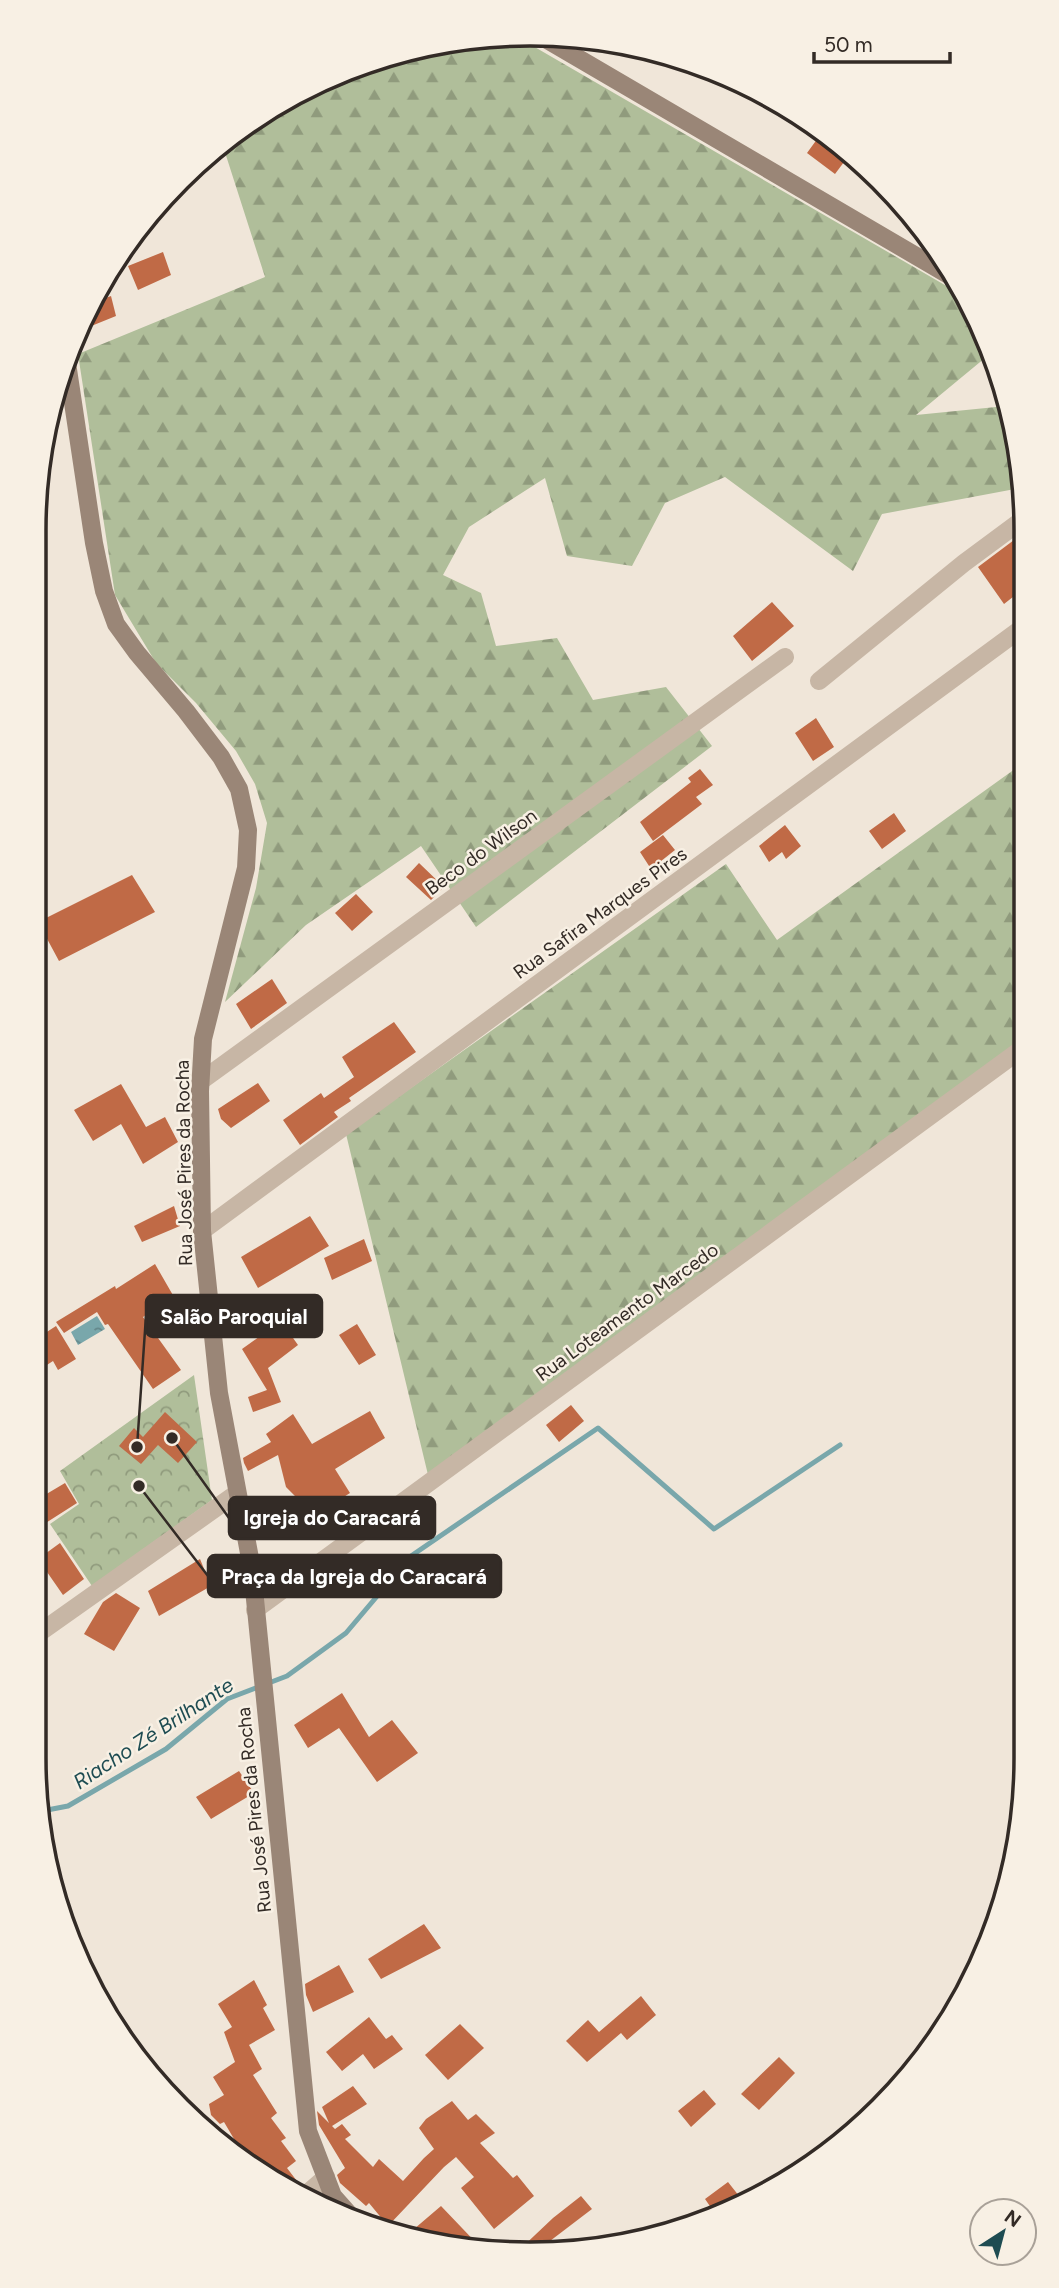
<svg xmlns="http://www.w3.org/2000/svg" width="1059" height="2288" font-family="Figtree,sans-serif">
<defs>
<pattern id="forest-firs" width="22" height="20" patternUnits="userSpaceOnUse" patternTransform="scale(1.75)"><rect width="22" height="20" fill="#b0be9a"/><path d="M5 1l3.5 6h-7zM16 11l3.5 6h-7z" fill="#909b7d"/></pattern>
<pattern id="park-crowns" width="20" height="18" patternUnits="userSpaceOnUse" patternTransform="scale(1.75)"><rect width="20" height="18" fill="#b0be9a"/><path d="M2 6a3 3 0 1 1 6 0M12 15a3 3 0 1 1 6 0" fill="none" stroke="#909b7d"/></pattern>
<pattern id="water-ripples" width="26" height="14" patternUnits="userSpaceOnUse" patternTransform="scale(1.75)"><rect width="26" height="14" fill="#79a7ab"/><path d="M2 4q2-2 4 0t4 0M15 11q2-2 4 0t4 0" fill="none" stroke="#64888b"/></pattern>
</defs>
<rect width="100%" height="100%" fill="#f0e6d9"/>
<path fill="url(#forest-firs)" d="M514,35L962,295L988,339L991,353L916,415L1006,406L1017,448L1015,489L882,514L853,571L725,477L665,503L632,566L567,556L545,478L469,527L443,575L481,593L496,646L557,638L593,700L666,687L712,746L476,927L421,846L306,925L225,1002L256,888L267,823L255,784L236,751L196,703L156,663L115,595L78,354L265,277L222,143L253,117L339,71L432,43Z
M1022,764L1023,1043L429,1479L346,1134L726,864L777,940Z"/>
<path fill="url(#park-crowns)" d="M194,1375L212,1500L92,1586L50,1524L79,1504L60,1471Z"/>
<path fill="url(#water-ripples)" d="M97,1316L105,1329L78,1345L71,1332Z"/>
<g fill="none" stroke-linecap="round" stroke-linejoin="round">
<path stroke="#79a7ab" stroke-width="5" d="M42,1811L68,1806L166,1749L227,1699L287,1676L346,1633L411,1556L598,1428L714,1529L840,1445"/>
</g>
<path fill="#c06a46" d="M823,131L831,136L850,154L835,174L807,153Z
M163,252L171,275L138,290L128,266Z
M111,296L116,316L74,333L90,304Z
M1022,534V590L1004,604L978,567Z
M772,602L794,626L752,661L733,636Z
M816,718L834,747L813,761L795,733Z
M700,769L713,785L696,797L702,804L653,841L640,822L691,782L688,778Z
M894,813L906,831L882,849L869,831Z
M785,825L801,846L786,859L782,852L769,862L759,846Z
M663,835L675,850L651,869L640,852Z
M419,863L444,887L431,900L406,877Z
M132,875L155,912L59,961L38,922Z
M356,894L373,912L352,931L335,913Z
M272,979L287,1003L251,1029L236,1004Z
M394,1022L416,1052L349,1098L351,1101L334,1112L338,1117L300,1145L283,1120L321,1093L324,1098L354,1077L342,1057Z
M258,1083L270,1101L231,1128L221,1119L218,1109Z
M121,1084L146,1127L165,1117L178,1142L143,1164L121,1124L93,1141L74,1110Z
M174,1206L180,1226L142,1242L134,1226Z
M310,1216L329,1246L258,1288L241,1257Z
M364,1239L372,1261L332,1280L324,1258Z
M155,1264L174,1297L143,1317L181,1370L153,1389L108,1324L105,1325L97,1312L64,1333L56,1322L115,1286L116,1289Z
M281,1321L298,1345L268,1368L281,1402L253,1412L248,1397L267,1390L242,1349Z
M357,1324L376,1355L359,1365L339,1335Z
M56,1326L76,1359L58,1370L53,1361L33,1374V1341Z
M571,1405L584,1421L559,1442L546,1425Z
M370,1411L385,1438L335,1469L350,1493L306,1521L295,1502L299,1500L286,1487L278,1455L248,1471L244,1463L243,1458L271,1442L266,1434L293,1414L312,1444Z
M165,1412L197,1442L178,1463L158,1445L141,1464L119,1446L134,1428L143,1437Z
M65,1483L77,1503L41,1526L33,1515V1502Z
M60,1543L84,1579L63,1595L38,1559Z
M200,1559L211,1586L159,1616L148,1591Z
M116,1593L140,1608L114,1651L84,1634L103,1602Z
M342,1693L369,1737L392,1720L418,1753L377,1782L339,1728L308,1748L294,1725Z
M239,1771L254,1793L211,1819L196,1797Z
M424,1924L441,1948L381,1979L368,1959Z
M339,1965L354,1992L313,2012L306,1995L305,1984Z
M254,1980L267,2005L263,2008L275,2030L249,2045L262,2069L253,2075L277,2113L271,2118L286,2138L281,2141L296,2161L287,2168L300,2185L293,2193L282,2188L233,2148L237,2144L224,2122L220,2124L211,2115L209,2104L224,2095L213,2077L235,2062L224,2032L232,2027L218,2004Z
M641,1996L656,2015L627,2040L621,2033L587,2062L566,2041L588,2020L599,2032Z
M369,2017L386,2039L392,2035L403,2049L374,2069L363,2054L342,2071L326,2052Z
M460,2024L484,2048L448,2080L425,2055Z
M779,2057L795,2073L759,2110L741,2094Z
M353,2086L367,2104L332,2126L335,2129L342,2124L351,2135L345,2139L373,2167L379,2159L403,2181L424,2158L434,2149L419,2128L426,2119L452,2101L468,2120L476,2114L495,2133L480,2143L513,2178L517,2175L534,2196L494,2229L461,2188L474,2177L456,2157L444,2167L388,2226L369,2203L366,2206L340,2183L337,2175L345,2168L319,2125L317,2111L329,2123L322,2107Z
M704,2090L716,2104L691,2127L678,2111Z
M728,2182L743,2201L714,2212L705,2199Z
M581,2196L592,2209L550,2241L560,2252L529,2255L516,2253L553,2218Z
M441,2206L483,2250L433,2245L407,2235Z"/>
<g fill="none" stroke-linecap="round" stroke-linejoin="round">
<path stroke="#c7b6a5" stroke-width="18" d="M819,681L964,563L1022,520
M201,1081L785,657
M202,1231L1022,628
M255,1610L1023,1048
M42,1631L237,1493
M303,2197L326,2177"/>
<path stroke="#9a8677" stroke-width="18" d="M537,34L952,277
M66,356L94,543L104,591L116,624L137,653L186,711L221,757L239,789L248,830L246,868L203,1039L200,1091L202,1231L219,1393L252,1569L308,2131L333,2196L349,2214"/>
</g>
<g text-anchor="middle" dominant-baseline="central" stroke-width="5" stroke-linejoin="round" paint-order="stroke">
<g font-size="19" fill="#332b26" stroke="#f8f0e4">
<text transform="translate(481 852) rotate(-36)">Beco do Wilson</text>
<text transform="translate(600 913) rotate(-36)">Rua Safira Marques Pires</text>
<text transform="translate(184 1163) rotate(-91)">Rua José Pires da Rocha</text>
<text transform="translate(627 1312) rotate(-36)">Rua Loteamento Marcedo</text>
<text transform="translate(254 1810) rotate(-96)">Rua José Pires da Rocha</text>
</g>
<g font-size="21" font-style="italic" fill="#1e4c52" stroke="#f8f0e4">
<text transform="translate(153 1733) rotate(-33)">Riacho Zé Brilhante</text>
</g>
</g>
<path d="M0 0H1059V2288H0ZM530 46H530A484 484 0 0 1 1014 530V1758A484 484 0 0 1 530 2242H530A484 484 0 0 1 46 1758V530A484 484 0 0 1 530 46Z" fill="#f8f0e4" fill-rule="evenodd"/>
<path fill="none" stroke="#332b26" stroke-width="3.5" d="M530 46H530A484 484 0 0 1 1014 530V1758A484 484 0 0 1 530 2242H530A484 484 0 0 1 46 1758V530A484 484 0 0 1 530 46Z"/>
<path fill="none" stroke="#332b26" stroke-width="2.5" d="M137 1447L146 1316M172 1438L229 1518M139 1486L208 1576"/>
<g fill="#332b26" stroke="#f8f0e4" stroke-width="2.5">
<circle cx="137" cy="1447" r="7"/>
<circle cx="172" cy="1438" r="7"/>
<circle cx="139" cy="1486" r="7"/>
</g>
<g fill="#332b26" stroke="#332b26" stroke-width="2.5">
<rect x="146" y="1295" width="176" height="42" rx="7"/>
<rect x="229" y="1497" width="206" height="42" rx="7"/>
<rect x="208" y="1555" width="293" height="42" rx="7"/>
</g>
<g font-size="21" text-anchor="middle" font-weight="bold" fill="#fff">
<text x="234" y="1324">Salão Paroquial</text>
<text x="332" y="1525">Igreja do Caracará</text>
<text x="354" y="1584">Praça da Igreja do Caracará</text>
</g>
<g transform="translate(1003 2232) rotate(36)"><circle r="33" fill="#f8f0e4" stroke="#a9a198" stroke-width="2"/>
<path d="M0-5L12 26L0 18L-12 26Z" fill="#1e4c52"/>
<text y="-10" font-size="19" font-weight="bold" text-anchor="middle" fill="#332b26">N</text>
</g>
<path d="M814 52v10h136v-10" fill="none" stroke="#332b26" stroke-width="3.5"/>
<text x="824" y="52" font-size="21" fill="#332b26" stroke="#f8f0e4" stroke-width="5" paint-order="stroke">50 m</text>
</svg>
